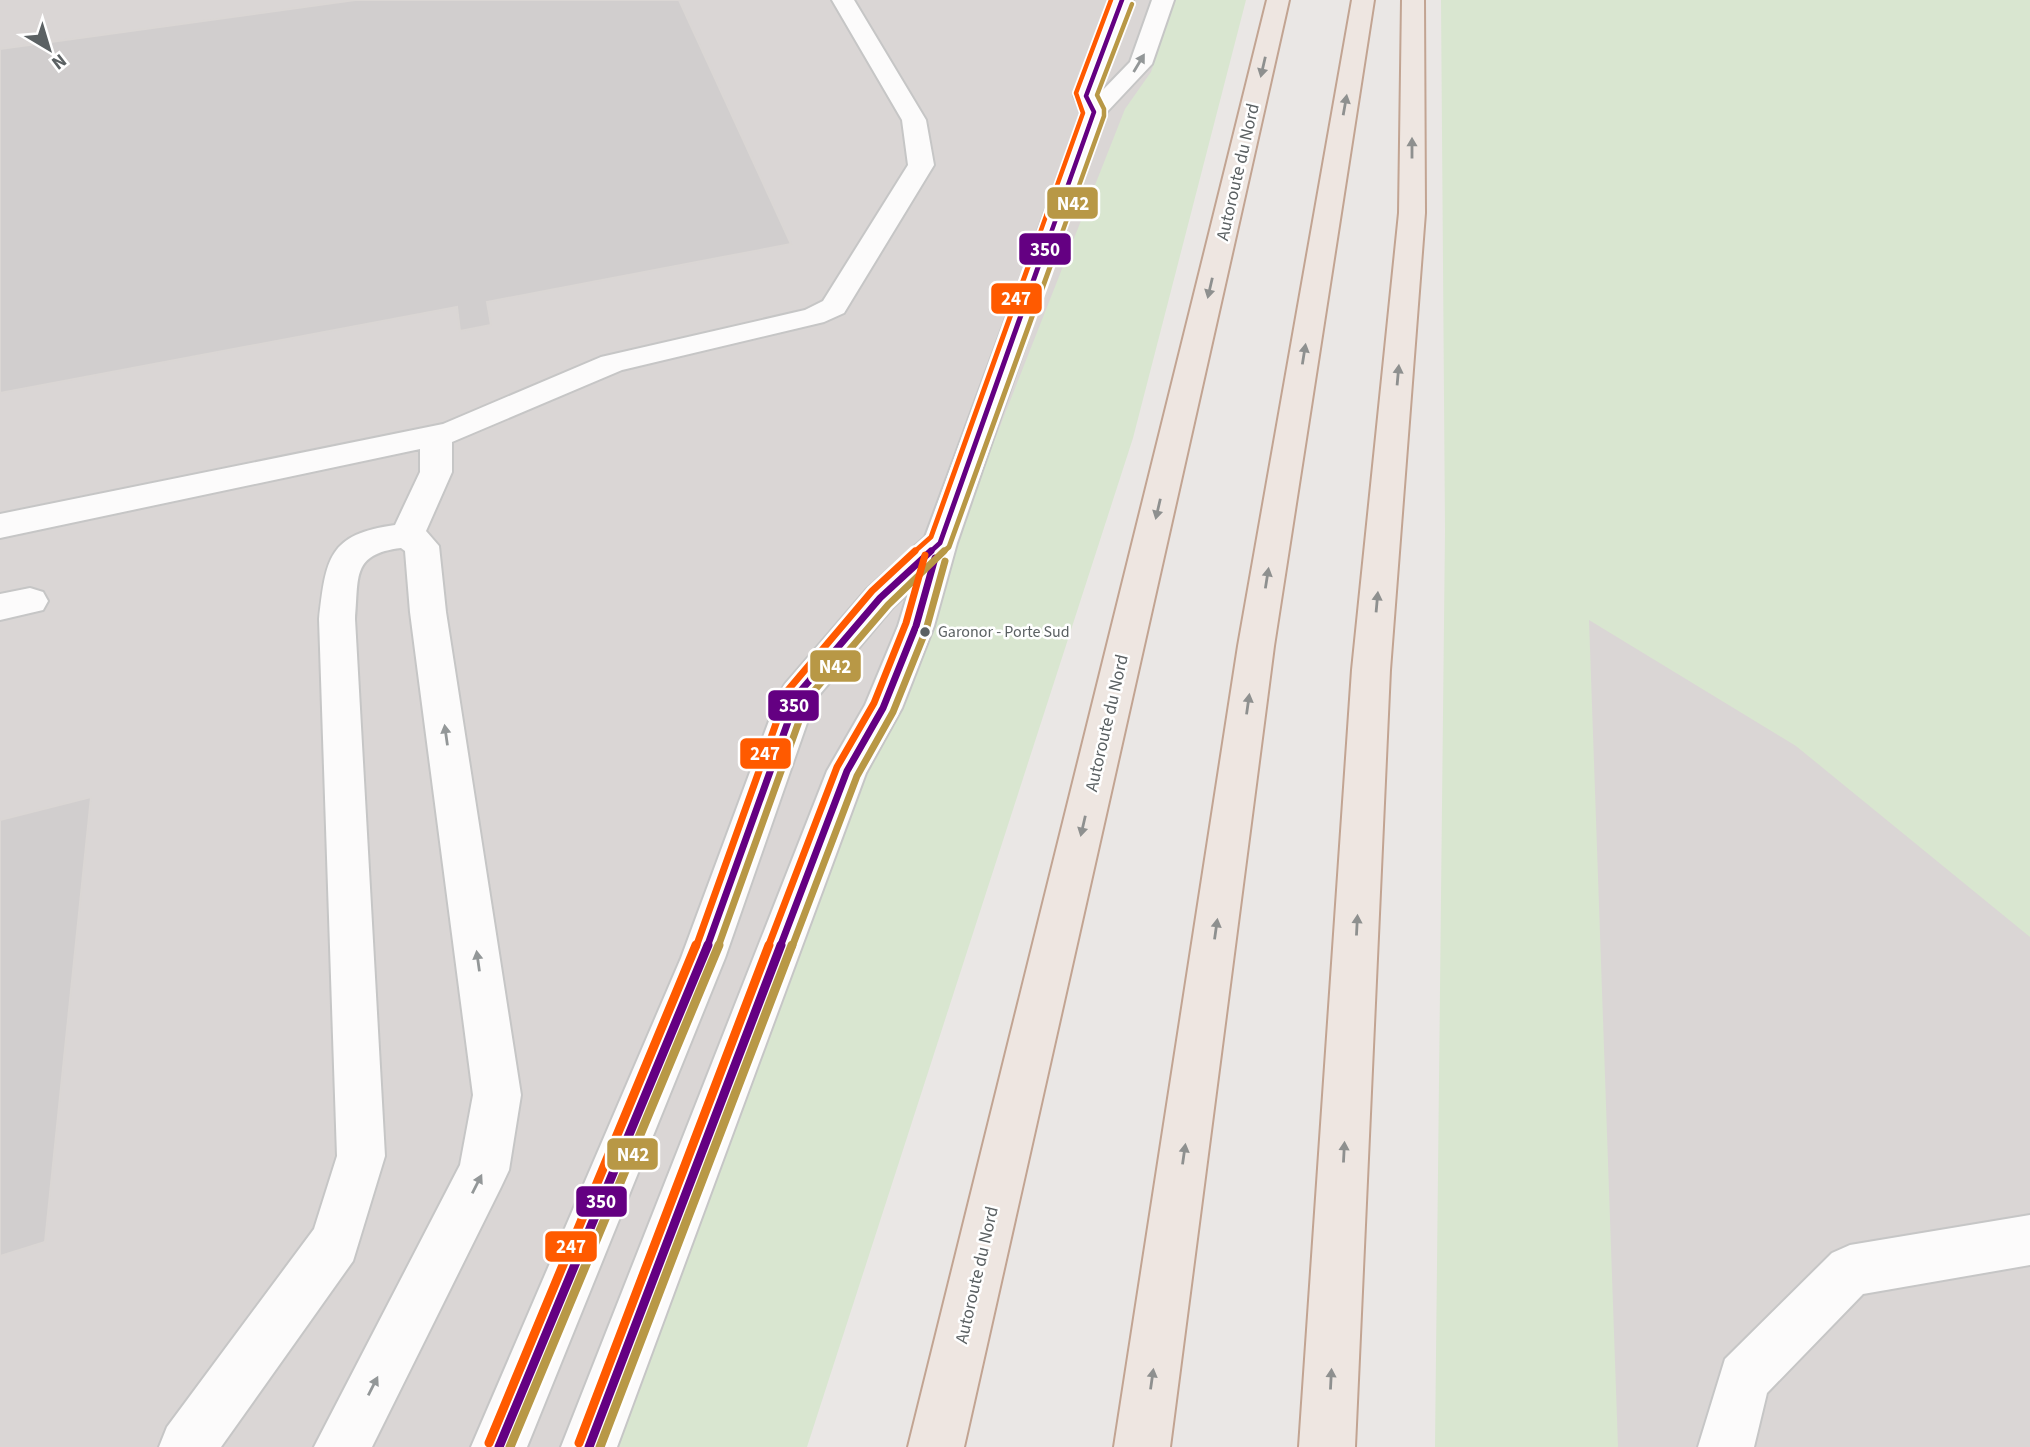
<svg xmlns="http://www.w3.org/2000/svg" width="2030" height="1447" font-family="'Source Sans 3',sans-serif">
<rect width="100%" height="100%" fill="#eae7e5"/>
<path fill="#dad6d5" d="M0,0H1213L756,1447H0Z
M2030,0V1447H1461L1481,405Z"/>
<path fill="#d9e6d0" d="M1175,0H1246L1133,438L807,1447H598L1125,109L1151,72Z
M1441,0H2030V937L1796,746L1589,620L1618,1447H1435L1445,531Z"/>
<path fill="#d1cece" stroke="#dad6d4" stroke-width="2" d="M355,0H679L791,244L487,302L491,325L460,331L457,307L0,393V49Z
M91,797L45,1242L0,1256V820Z"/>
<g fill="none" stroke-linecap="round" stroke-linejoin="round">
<defs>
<path id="minor" d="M832,0H854L926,120L934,165L844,313L824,322L622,370L452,442V472L426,531L439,546L446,612L521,1095L509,1170L501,1187L372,1447H314L460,1165L473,1095L410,612L405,551L401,548C351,554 359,577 355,619L385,1156L353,1261L221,1447H159L167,1427L314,1229L337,1156L319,619C326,559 328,534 395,525L420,472V449L0,538V514L443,424L601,357L805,310L823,301L908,165L902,120Z
M1111,0H1133L1099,94L1130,62L1152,0H1174L1152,64L1105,114L957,543L934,626L902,708L866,773L617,1447H561L827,771L865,705L898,626L908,593L893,607L815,700L725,958L527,1447H471L681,958L779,694L785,684L867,589L925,537L1082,112L1074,96Z
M30,588L43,592L48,601L43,610L0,620V594Z
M2030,1215V1265L1863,1294L1767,1393L1754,1447H1698L1725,1359L1832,1253L1850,1245Z"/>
<path id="highway" d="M1267,0H1289L964,1447H908Z
M1352,0H1374L1274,646L1170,1447H1114L1238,646Z
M1402,0H1424L1425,213L1390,670L1355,1447H1299L1352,670L1399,213Z"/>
</defs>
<use href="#minor" stroke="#c6c6c6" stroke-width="4"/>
<use href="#highway" stroke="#c2a492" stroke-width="4"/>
<use href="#minor" fill="#fcfbfb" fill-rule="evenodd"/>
<use href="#highway" fill="#eee6e1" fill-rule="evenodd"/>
<defs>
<path id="bus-1-far3" d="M1047,244L1094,112L1086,96L1122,0"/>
<path id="bus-1-far2" d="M929,553L940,543L1047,242"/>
<path id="bus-1-far1" d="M707,947L798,694L880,598L931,551
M780,947L847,771L883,708L916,626L935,558"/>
<path id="bus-1" d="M499,1447L708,945
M589,1447L781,945"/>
<path id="bus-2-far3" d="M1058,244L1104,116V109L1097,95L1132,4"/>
<path id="bus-2-far2" d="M942,553L949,547L1059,242"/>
<path id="bus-2-far1" d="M718,947L807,699L888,605L944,551
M792,947L857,776L893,712L926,630L945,561"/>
<path id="bus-2" d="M510,1447L719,945
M600,1447L792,945"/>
<path id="bus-3-far3" d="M1036,244L1083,113L1076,93L1111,0"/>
<path id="bus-3-far2" d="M913,553L931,537L1037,242"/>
<path id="bus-3-far1" d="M696,947L788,690L872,591L915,551
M768,947L837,767L874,703L906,623L925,555"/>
<path id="bus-3" d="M489,1443L696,945
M579,1443L769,945"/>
</defs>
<use href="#bus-1-far3" stroke="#fff" stroke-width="8"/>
<use href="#bus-1-far2" stroke="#fff" stroke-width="10"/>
<use href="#bus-1-far1" stroke="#fff" stroke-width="12"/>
<use href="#bus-1" stroke="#fff" stroke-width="14"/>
<use href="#bus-2-far3" stroke="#fff" stroke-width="8"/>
<use href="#bus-2-far2" stroke="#fff" stroke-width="10"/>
<use href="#bus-2-far1" stroke="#fff" stroke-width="12"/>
<use href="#bus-2" stroke="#fff" stroke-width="14"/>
<use href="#bus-3-far3" stroke="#fff" stroke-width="8"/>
<use href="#bus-3-far2" stroke="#fff" stroke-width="10"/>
<use href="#bus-3-far1" stroke="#fff" stroke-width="12"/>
<use href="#bus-3" stroke="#fff" stroke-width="14"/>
<use href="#bus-1-far3" stroke="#640082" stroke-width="4.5"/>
<use href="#bus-1-far2" stroke="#640082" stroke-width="5"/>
<use href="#bus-1-far1" stroke="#640082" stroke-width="7"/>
<use href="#bus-1" stroke="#640082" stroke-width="9"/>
<use href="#bus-2-far3" stroke="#b89846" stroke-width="4.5"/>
<use href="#bus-2-far2" stroke="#b89846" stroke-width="5"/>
<use href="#bus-2-far1" stroke="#b89846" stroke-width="7"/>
<use href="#bus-2" stroke="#b89846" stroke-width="9"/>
<use href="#bus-3-far3" stroke="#ff5a00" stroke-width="4.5"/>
<use href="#bus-3-far2" stroke="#ff5a00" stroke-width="5"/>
<use href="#bus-3-far1" stroke="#ff5a00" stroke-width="7"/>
<use href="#bus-3" stroke="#ff5a00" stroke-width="9"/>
</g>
<defs><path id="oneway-solid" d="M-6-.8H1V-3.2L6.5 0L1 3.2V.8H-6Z" transform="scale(1.75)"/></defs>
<g fill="#939798">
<use href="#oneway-solid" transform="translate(1139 63) rotate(-59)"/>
<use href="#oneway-solid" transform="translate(446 735) rotate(-98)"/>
<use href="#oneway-solid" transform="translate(478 961) rotate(-98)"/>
<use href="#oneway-solid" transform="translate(477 1184) rotate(-63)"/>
<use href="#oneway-solid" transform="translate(373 1386) rotate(-63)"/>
</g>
<g fill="#8e908f">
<use href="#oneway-solid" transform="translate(1263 67) rotate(103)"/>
<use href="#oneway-solid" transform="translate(1345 105) rotate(-80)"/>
<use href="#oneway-solid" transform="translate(1412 148) rotate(-90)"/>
<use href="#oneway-solid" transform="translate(1210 288) rotate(103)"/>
<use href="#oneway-solid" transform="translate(1304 354) rotate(-81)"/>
<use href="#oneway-solid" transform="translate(1398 375) rotate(-85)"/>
<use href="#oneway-solid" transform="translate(1158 509) rotate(103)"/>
<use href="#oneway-solid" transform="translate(1267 578) rotate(-81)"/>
<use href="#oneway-solid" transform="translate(1377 602) rotate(-85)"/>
<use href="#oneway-solid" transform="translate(1248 704) rotate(-82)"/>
<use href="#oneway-solid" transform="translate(1083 826) rotate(103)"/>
<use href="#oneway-solid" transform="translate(1357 925) rotate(-87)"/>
<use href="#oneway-solid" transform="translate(1216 929) rotate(-82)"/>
<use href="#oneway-solid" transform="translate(1344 1152) rotate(-87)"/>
<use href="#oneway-solid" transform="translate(1184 1154) rotate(-82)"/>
<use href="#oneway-solid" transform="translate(1152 1379) rotate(-82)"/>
<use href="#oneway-solid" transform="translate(1331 1379) rotate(-87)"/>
</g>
<circle fill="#5b6163" stroke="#fff" stroke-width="2.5" cx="925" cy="632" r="6"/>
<g text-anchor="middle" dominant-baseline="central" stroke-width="5" stroke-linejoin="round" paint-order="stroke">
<g font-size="16" fill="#5b6163" stroke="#fff" text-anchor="start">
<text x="938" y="632">Garonor - Porte Sud</text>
</g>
<g font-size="18" fill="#5b6163" stroke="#fff">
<text transform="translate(1238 172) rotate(-77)">Autoroute du Nord</text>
<text transform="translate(1107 723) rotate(-77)">Autoroute du Nord</text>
<text transform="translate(977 1275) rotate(-77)">Autoroute du Nord</text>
</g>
</g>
<g stroke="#fff" stroke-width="2.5">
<rect x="1046" y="186" width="53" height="34" rx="7" fill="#b89846"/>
<rect x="1018" y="232" width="54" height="34" rx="7" fill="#640082"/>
<rect x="990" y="282" width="53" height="33" rx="7" fill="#ff5a00"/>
<rect x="809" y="649" width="53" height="34" rx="7" fill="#b89846"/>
<rect x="767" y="689" width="53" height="33" rx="7" fill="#640082"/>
<rect x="739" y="737" width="53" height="33" rx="7" fill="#ff5a00"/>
<rect x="606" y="1137" width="53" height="34" rx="7" fill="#b89846"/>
<rect x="575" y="1185" width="53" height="33" rx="7" fill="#640082"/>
<rect x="544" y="1230" width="54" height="33" rx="7" fill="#ff5a00"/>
</g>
<g font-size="19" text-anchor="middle" font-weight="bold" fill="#fff">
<text x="1073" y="210">N42</text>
<text x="1045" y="256">350</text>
<text x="1016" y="305">247</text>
<text x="835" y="673">N42</text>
<text x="794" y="712">350</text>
<text x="765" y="760">247</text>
<text x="633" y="1161">N42</text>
<text x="601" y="1208">350</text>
<text x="571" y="1253">247</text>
</g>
<g transform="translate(49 49) rotate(142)" stroke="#ffffff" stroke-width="5" paint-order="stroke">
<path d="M0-5L12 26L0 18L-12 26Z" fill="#5b6163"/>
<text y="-10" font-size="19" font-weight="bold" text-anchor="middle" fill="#5b6163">N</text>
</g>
</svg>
